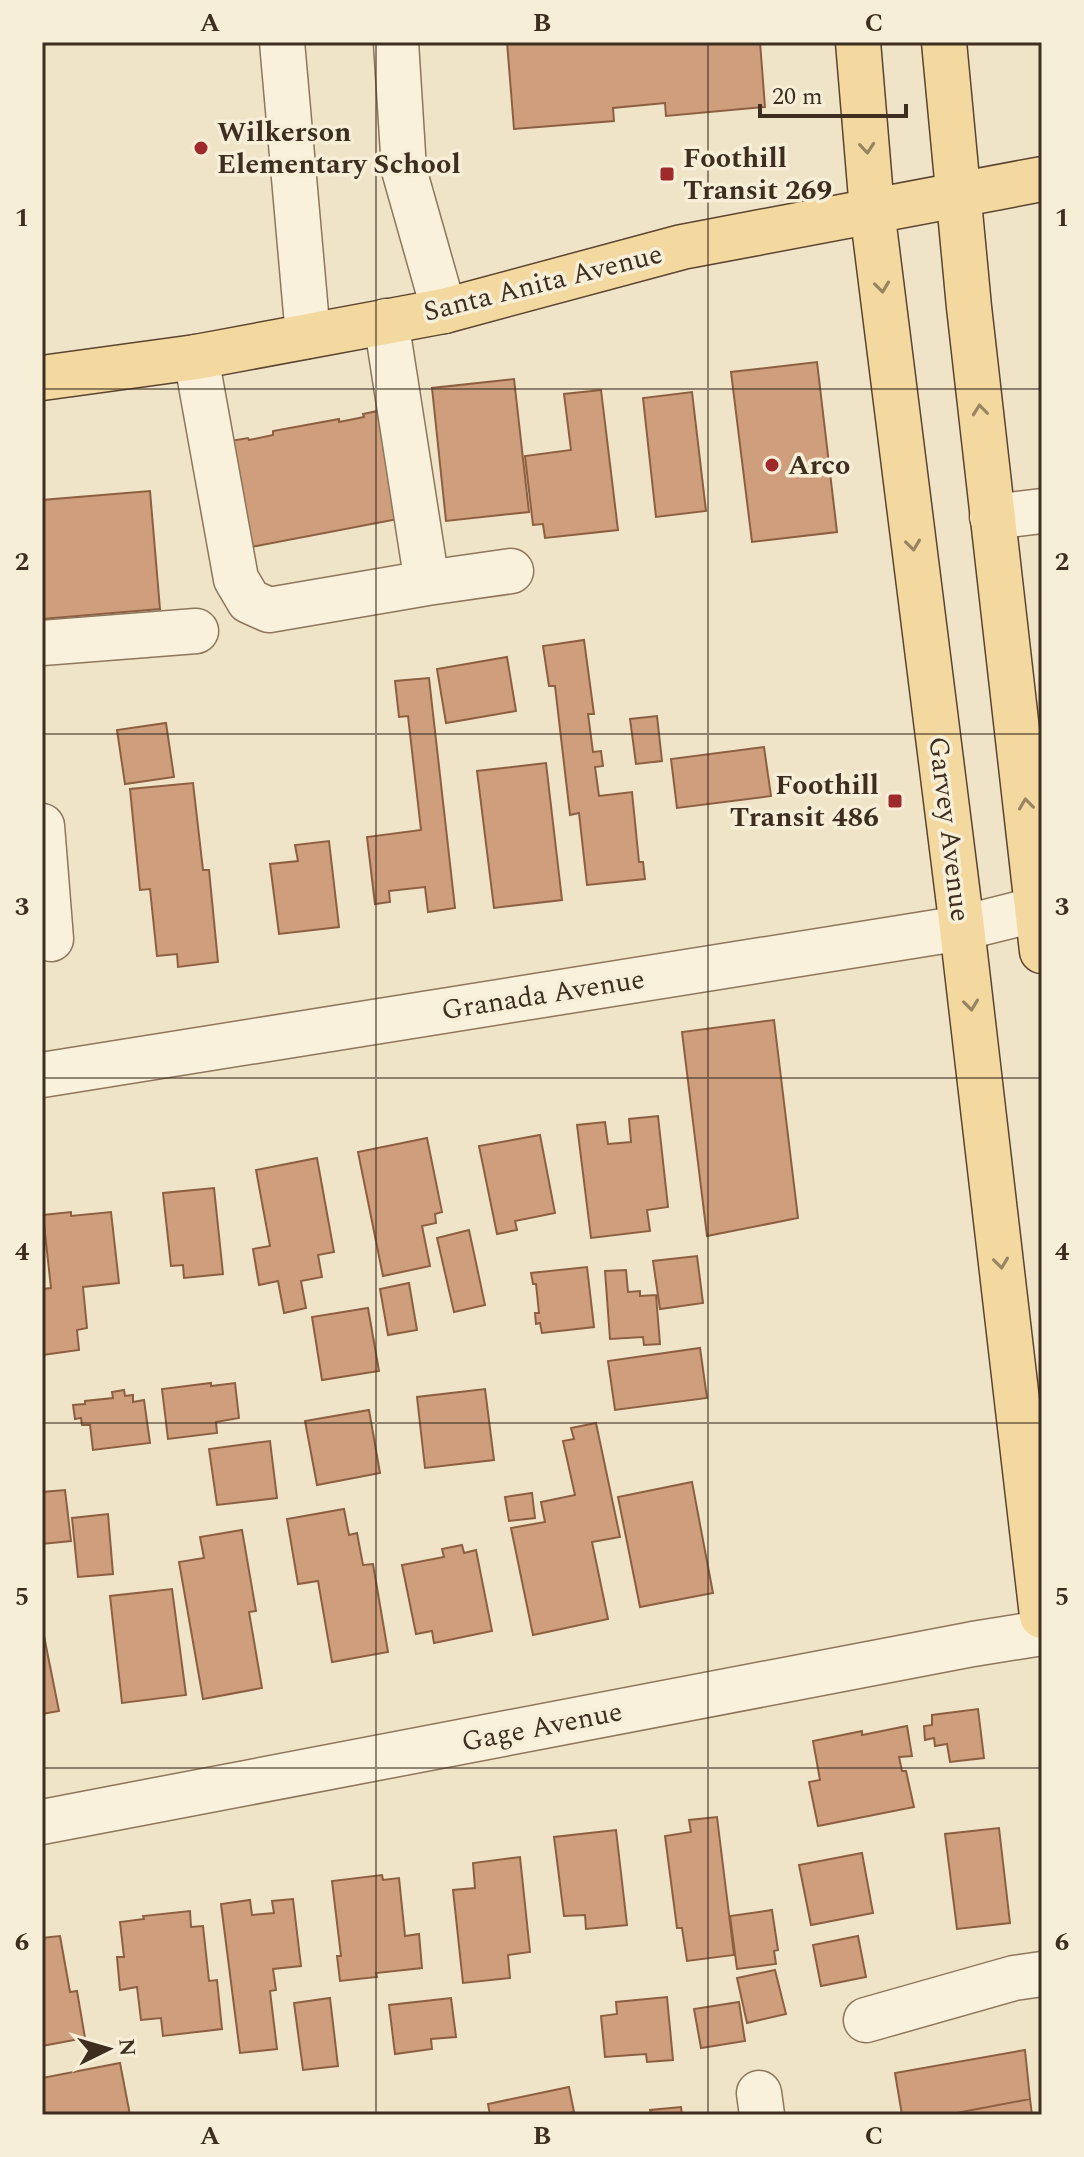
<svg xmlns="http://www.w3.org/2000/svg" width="1084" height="2157" font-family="Spectral,serif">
<rect width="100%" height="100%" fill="#f0e4c8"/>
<path fill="#cf9f7d" stroke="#8d5f41" stroke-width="2" d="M507,42H760L765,107L666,116L665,103L613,108L614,121L514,129Z
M817,362L837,532L752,542L731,372Z
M514,379L529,512L446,521L432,388Z
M601,390L618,530L545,538L543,524L533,525L525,456L571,450L564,394Z
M692,392L706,511L656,517L643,398Z
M382,410L403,518L251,547L230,441L248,438L249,440L273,435V431L339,419V422L364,417L363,414Z
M150,491L160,609L42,619V500Z
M584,640L594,714H588L593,752L601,751L603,766L595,767L599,796L632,792L639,862H643L645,879L587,885L579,813L570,815L555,686H549L543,646Z
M507,657L516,711L446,723L437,669Z
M429,678L455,908L428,912L425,887L389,891L390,902L375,904L367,837L421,830L408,716L399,717L395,681Z
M657,716L662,761L636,764L630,719Z
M166,723L174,777L125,784L117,730Z
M764,747L771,796L677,808L671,759Z
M546,763L562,900L494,908L477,771Z
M193,783L203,870H209L218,962L178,967L177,954L157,956L150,889L140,890L130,789Z
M329,841L339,927L279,934L270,864L298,861L295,845Z
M774,1020L798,1218L707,1236L682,1032Z
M658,1116L668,1207L647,1210L650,1231L591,1238L577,1125L605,1122L608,1144L631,1142L629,1119Z
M540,1135L555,1213L515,1221L517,1230L497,1234L479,1146Z
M427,1138L442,1212L435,1214L436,1223L422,1226L430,1266L383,1276L358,1152Z
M317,1158L334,1252L318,1255L322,1277L301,1281L306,1308L284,1313L278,1281L259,1285L253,1249L270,1246L256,1170Z
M214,1188L223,1274L184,1278L183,1265L171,1266L163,1193Z
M71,1212V1216L111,1212L119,1283L83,1287L87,1328L77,1330L79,1350L42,1355V1289L51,1288L43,1215Z
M469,1230L485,1305L454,1312L437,1238Z
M697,1256L703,1303L660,1309L653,1261Z
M587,1267L594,1327L542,1333L540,1323L536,1324L535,1313H539L536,1284H533L531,1273Z
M626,1270L628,1292L640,1291V1296L656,1295L660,1344L644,1345L643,1337L610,1339L605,1271Z
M409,1283L417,1330L388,1335L380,1289Z
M368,1308L379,1371L322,1380L312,1317Z
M700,1348L707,1398L615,1410L608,1361Z
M211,1383V1386L235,1383L239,1418L216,1422L217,1433L168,1439L162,1389Z
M485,1389L494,1460L425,1468L417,1397Z
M124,1390L125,1396L133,1395V1402L144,1400L150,1443L93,1450L90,1425H82L81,1418L75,1419L73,1405L85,1404V1401L113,1398L112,1392Z
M369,1410L380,1473L317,1485L305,1421Z
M596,1423L620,1537L592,1542L608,1619L533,1635L511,1528L545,1522L541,1502L575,1495L563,1441L574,1439L571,1428Z
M270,1441L277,1498L217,1505L209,1449Z
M692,1482L713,1593L640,1607L618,1497Z
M65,1490L71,1541L42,1544V1492Z
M532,1493L535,1518L509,1521L505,1497Z
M344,1509L349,1535L357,1533L363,1565L373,1564L388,1652L332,1662L318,1581L298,1584L287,1519Z
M108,1514L113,1574L78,1577L72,1518Z
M242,1530L256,1611L249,1612L262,1688L203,1699L179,1562L204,1558L200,1537Z
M462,1545L464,1553L476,1550L492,1631L434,1643L432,1631L416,1634L402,1565L444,1557L442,1549Z
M172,1589L186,1695L122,1703L110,1596Z
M42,1626L59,1711L42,1714Z
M978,1709L984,1758L950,1762L947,1744L935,1746L934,1738L925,1740L924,1726L932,1725V1715Z
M907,1726L912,1756L899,1757L902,1771H906L914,1807L818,1826L809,1782L820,1780L813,1741L862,1731V1735Z
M717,1817L734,1955L687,1961L682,1928H677L665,1836L691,1832L689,1820Z
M999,1828L1010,1923L957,1929L945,1834Z
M616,1830L627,1925L586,1929L585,1915L564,1916L554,1837Z
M862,1853L873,1913L811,1925L799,1865Z
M520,1857L530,1952L508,1955L510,1978L463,1983L453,1890L475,1888L473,1863Z
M382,1875L383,1880L399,1878L405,1936L419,1934L422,1968L376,1973L377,1977L340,1981L337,1956H341L332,1881Z
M293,1899L301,1966L273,1969L276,1990L270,1991L277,2049L240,2053L221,1904L250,1900L252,1915L274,1913L272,1901Z
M772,1910L778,1950L774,1951L776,1964L737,1969L730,1916Z
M190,1911L191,1927L203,1926L209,1981L217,1980L222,2029L163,2036L161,2018L141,2020L137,1987L120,1990L117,1957H124L120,1922L144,1919L143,1916Z
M60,1936L70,1992L77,1991L85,2038L42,2046V1938Z
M858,1936L866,1977L821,1986L813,1945Z
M775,1970L786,2014L747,2023L737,1978Z
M667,1997L673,2060L647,2062L646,2054L605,2057L601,2016L617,2014L616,2002Z
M330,1998L338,2066L303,2070L294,2003Z
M451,1998L456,2037L431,2039L432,2049L395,2054L389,2005Z
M739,2002L745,2041L701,2048L694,2009Z
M1025,2050L1030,2099L946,2115H902L895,2073Z
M120,2063L130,2115H42V2078Z
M569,2087L574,2112L560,2115H490L488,2104Z
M1030,2099L1032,2115H946Z
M681,2107L682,2115H651L650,2110Z"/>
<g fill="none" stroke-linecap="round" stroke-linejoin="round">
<defs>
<path id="minor" d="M282,42L308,336
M396,42L404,170L444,311
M196,357L236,579L249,601L269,610L427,583L386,321
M992,517L1042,511
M427,583L511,571
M42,643L196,631
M42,826L51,939
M42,1075L962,928L1042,908
M42,1822L973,1644L1042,1633
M866,2020L1014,1978L1042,1974
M759,2093L762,2115"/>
<path id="major" d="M858,42L872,210L962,928L1042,1616
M944,42L969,307L1042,951
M42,378L196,357L444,311L682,247L1042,179"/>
</defs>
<use href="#minor" stroke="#8d765c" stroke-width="47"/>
<use href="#major" stroke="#5b4430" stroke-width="47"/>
<use href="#minor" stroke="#faf1dc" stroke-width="44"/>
<use href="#major" stroke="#f3d9a0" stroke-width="44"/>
</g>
<defs><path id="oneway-chevron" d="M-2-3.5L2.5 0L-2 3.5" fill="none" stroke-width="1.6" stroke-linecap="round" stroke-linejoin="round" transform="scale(2)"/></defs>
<g stroke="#988460">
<use href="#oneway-chevron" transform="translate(867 148) rotate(85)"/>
<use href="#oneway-chevron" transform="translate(882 287) rotate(83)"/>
<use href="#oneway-chevron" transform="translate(980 410) rotate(-96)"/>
<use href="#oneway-chevron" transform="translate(913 545) rotate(83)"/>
<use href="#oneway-chevron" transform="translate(1026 804) rotate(-97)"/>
<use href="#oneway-chevron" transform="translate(971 1005) rotate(83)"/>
<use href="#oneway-chevron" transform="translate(1001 1263) rotate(83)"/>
</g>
<path fill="none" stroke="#3d2e20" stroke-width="2" stroke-opacity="0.55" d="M376,42V2115M708,42V2115M42,389H1042M42,734H1042M42,1078H1042M42,1423H1042M42,1768H1042"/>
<g fill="#9e2a2b" stroke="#f7eed8" stroke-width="3">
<circle cx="201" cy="148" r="8"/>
<rect x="659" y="166" width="16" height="16" rx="4"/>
<circle cx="772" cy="465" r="8"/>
<rect x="887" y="793" width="16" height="16" rx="4"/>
</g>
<g text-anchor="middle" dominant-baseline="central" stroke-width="7" stroke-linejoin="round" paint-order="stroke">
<g font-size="28" font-weight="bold" fill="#3d2e20" stroke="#f7eed8" text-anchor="start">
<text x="217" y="132">Wilkerson<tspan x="217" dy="32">Elementary School</tspan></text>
<text x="683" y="158">Foothill<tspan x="683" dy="32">Transit 269</tspan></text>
<text x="788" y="465">Arco</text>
<text x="879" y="785" text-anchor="end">Foothill<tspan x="879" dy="32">Transit 486</tspan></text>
</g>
<g font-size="28" fill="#3d2e20" stroke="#f7eed8">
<text transform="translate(543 283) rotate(-14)">Santa Anita Avenue</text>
<text transform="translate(949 829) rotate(83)">Garvey Avenue</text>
<text transform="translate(543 995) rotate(-9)">Granada Avenue</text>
<text transform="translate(542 1727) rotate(-11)">Gage Avenue</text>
</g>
</g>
<rect width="1084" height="2157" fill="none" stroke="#f7eed8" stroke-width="88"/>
<g transform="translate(108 2049) rotate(85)" stroke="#f7eed8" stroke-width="6" paint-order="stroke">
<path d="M0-6L14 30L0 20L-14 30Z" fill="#3d2e20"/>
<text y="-12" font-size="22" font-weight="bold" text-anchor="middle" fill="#3d2e20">N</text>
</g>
<path d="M760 104v12h146v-12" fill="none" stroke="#3d2e20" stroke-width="4"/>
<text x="772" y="104" font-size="24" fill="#3d2e20" stroke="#f7eed8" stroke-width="6" paint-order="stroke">20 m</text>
<rect x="44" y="44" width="996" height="2069" fill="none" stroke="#3d2e20" stroke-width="3"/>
<g font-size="26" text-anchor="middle" font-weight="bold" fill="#3d2e20">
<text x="210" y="31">A</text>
<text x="542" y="31">B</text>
<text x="874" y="31">C</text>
<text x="22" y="226">1</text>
<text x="1062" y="226">1</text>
<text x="22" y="570">2</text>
<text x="1062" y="570">2</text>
<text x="22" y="915">3</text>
<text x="1062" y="915">3</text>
<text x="22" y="1260">4</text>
<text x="1062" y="1260">4</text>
<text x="22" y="1605">5</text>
<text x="1062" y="1605">5</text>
<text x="22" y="1950">6</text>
<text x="1062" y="1950">6</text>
<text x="210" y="2144">A</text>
<text x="542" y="2144">B</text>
<text x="874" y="2144">C</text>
</g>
</svg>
